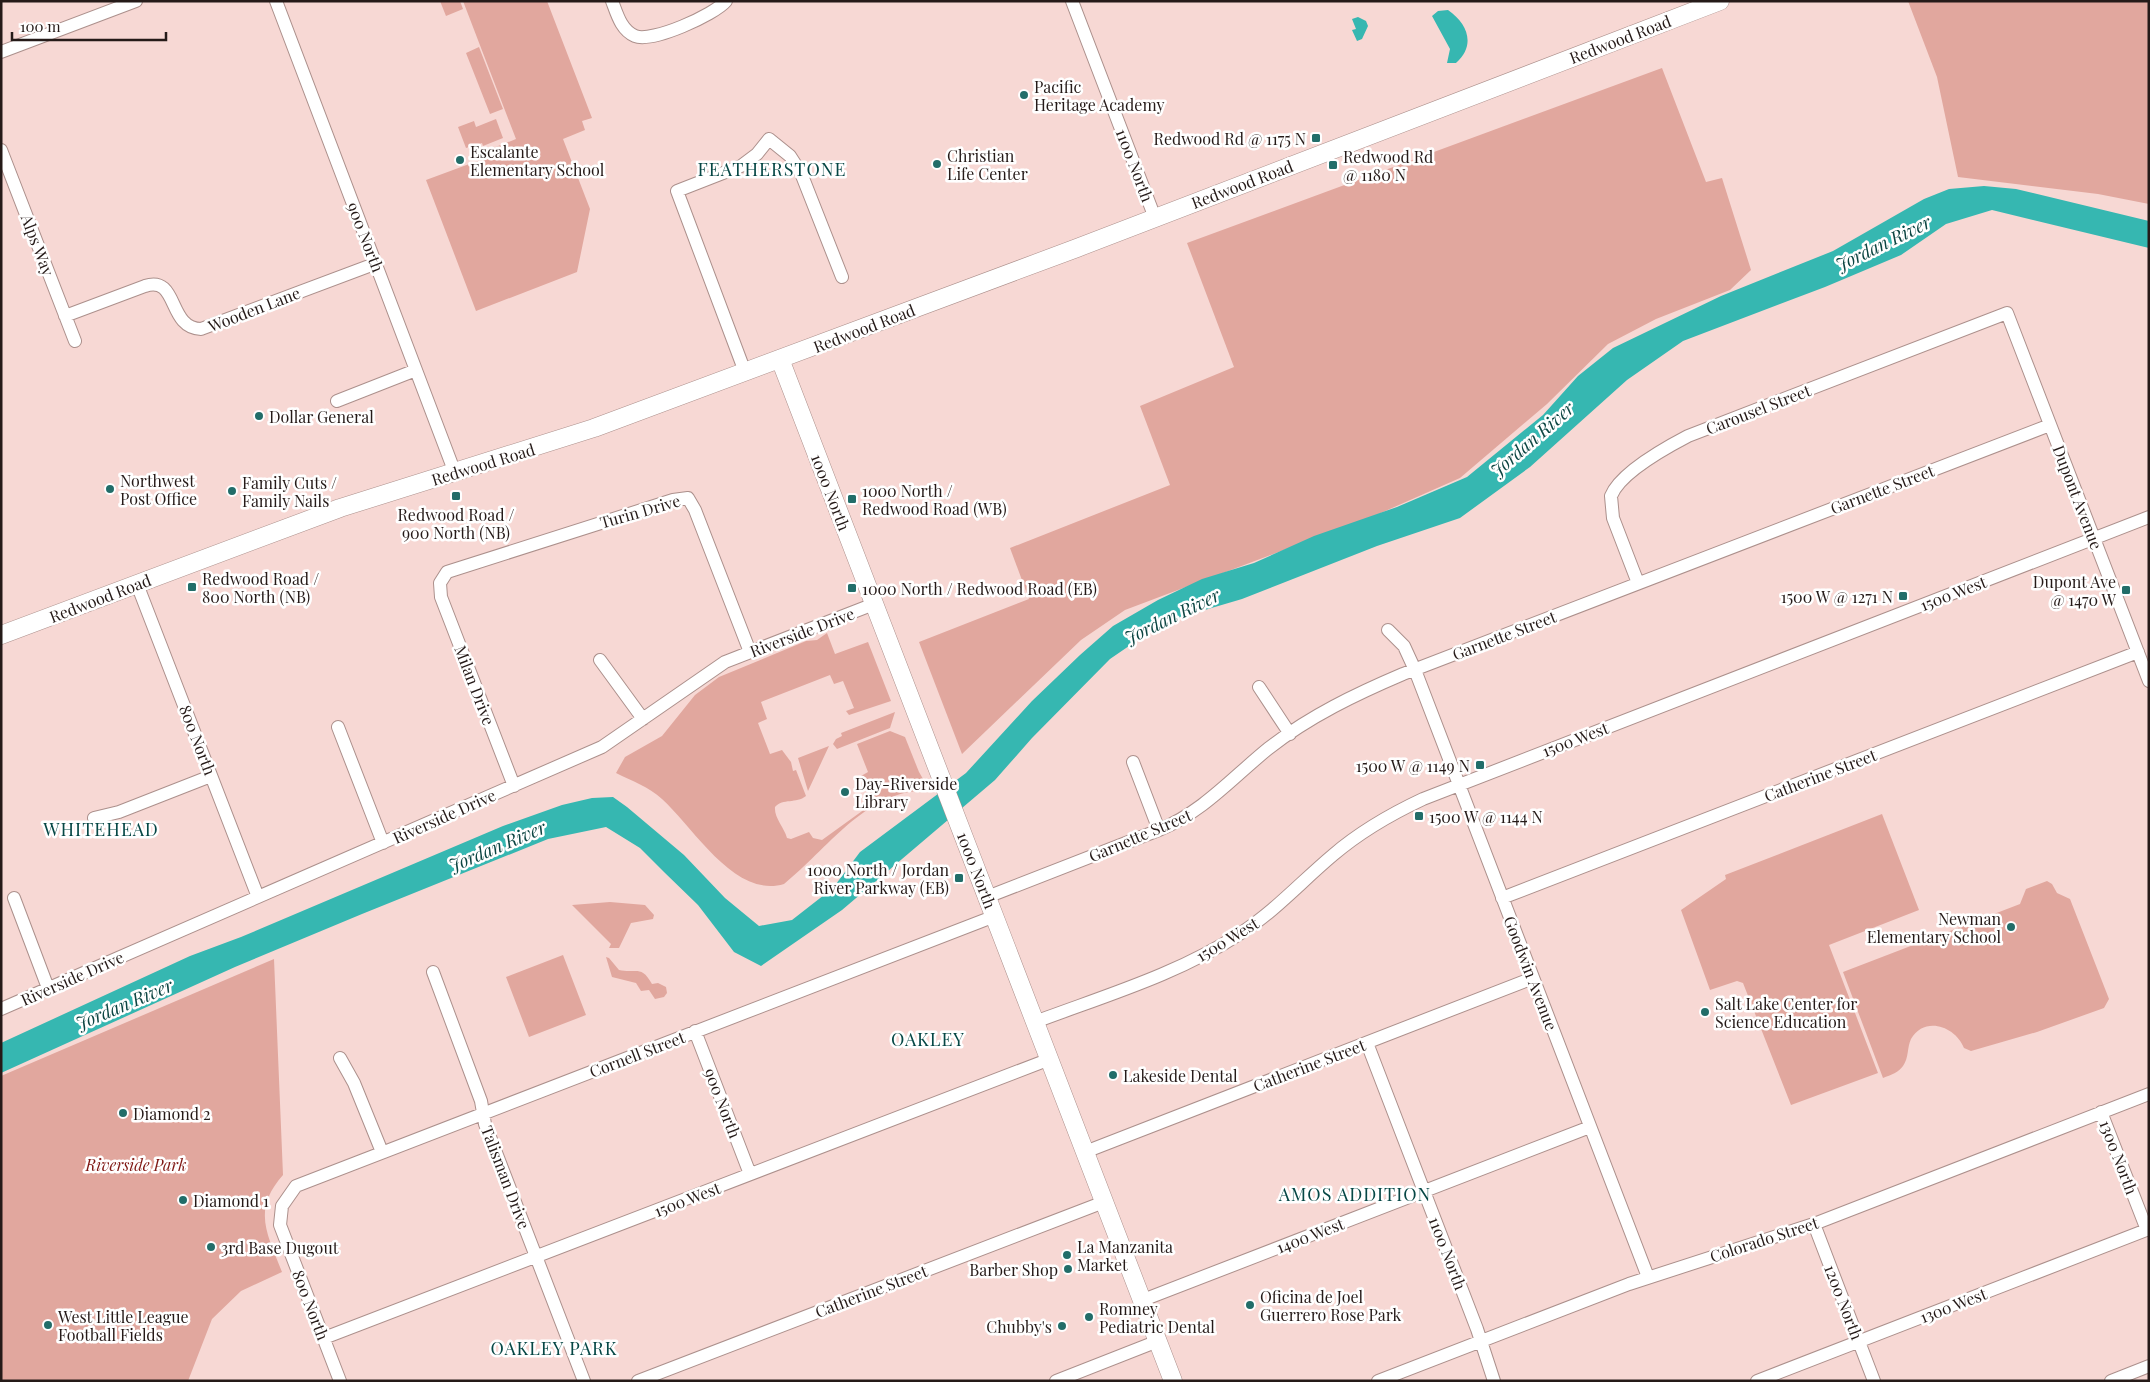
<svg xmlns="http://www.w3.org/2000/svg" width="2150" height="1382" font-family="'Playfair Display',serif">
<rect width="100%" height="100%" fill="#f7d8d4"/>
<path fill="#e1a79e" d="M440,1H460L463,9L446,16Z
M463,1H547L592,118L582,121L585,130L563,139L590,209L577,272L476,311L426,180L480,160L478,154L516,139Z
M1908,1H2149V204L2098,194L1958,177L1937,77Z
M479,47L503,109L490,114L466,53Z
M1662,68L1706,182L1722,178L1751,270L1730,290L1656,319L1608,344L1547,404L1460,478L1374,516L1125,610L1081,640L962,754L919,642L1029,599L1010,548L1170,485L1140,406L1234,367L1187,243Z
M496,119L503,138L483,146L482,143L466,148L458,127L474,121L476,127Z
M827,633L835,654L868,642L891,701L849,715L846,711L854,708L843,681L834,684L830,675L761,702L767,719L758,723L770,754L782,750L791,762L793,771L796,770L806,796C796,804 783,798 775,807C774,818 784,827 787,838L791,839L809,832L813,838L822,840L876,801L874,795L866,789L861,776L868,772L857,744L890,731L905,737L919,772L930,791C868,787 828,849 784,884C735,899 694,828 662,799C649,787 632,781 616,773L625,757L662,736L695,695L719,677L806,641L817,640Z
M895,712L890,728L837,749L833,744L836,739L842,736L841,733Z
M829,746L808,791L798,758Z
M1882,814L1919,910L1829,945L1878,1073L1791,1105L1743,983L1737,981L1710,990L1681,910L1726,879L1725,875Z
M2047,881L2052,884L2057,893L2070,899L2109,999L2104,1008L2037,1032L1971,1051L1964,1048C1956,1027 1925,1015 1911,1039C1907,1047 1909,1058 1903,1066C1899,1072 1891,1075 1883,1078L1843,972L2020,904L2026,889Z
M610,902L645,905L654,915L653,919L631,923L619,948H609L611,944L572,905Z
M563,955L586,1015L529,1037L506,977Z
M606,957L609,958L619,970C636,974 641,964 652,984L658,983L666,987L667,993L664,997L655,999L649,990L641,991L636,983L612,977Z
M274,959L283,1175C252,1210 267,1233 282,1272L241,1291L212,1319L188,1381H1V1076Z"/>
<path fill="#36b7b1" d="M1448,10C1468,24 1476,45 1456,63H1447L1450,49L1432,16L1438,11Z
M1358,17L1366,21L1368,26L1362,39L1357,41L1352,30L1356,29L1352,19Z
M1984,186L2016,189L2149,221V248L1992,210L1946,224L1901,255L1825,287L1683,341L1627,380L1530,467L1460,518L1377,546L1242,599L1164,622L1110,659L1032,738L995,780L842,910L761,966L734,952L698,905L664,872L640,848L606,827L548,839L362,914L235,967L1,1073V1043L190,956L241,937L503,826L562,805L592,798L613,797L627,807L684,855L725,898L759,926L792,920L833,888L860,852L966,773L1032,701L1080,655L1113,626L1158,600L1202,579L1254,563L1314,536L1397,507L1467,477L1543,415L1578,376L1613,348L1721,296L1833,251L1924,199L1949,189Z"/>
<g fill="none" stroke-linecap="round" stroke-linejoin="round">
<defs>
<path id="street" d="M276,1L455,473
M612,1C617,14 621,30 635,36C652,43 714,15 726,1
M1072,1L1155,218
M1,52L136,1
M1,150L75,341
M65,316L145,286C179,275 167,328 201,329L377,263
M745,372L677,191L741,166L757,154L769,139L790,156L801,173L842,277
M337,401L416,370
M1638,583L1613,518L1611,496C1620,473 1667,447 1688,436L2007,313L2149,681
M137,584L258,897
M1388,630L1404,646L1415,670L1648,1277
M600,660L643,719
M1259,687L1290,734
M338,727L383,843
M1133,762L1159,830
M514,786L441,597L440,583L447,572L673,500L688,498L695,510L750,652
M94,818L119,812L211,776
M987,897L1159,830C1203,812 1233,777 1269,748C1310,716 1356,694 1403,674L2050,425
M14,898L48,988
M1502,898L2138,652
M433,972L481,1101L485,1124L584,1381
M1,1009L602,747L725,662L874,604
M1035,1022C1104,996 1179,974 1241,933C1275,911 1302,881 1333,855C1361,831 1391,814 1423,799L2149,517
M695,1031L750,1174
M1367,1043L1477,1329L1494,1381
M340,1058L354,1083L382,1152
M2101,1112L2147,1230
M1085,1152L1533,978
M1814,1224L1874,1381
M1143,1300L1590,1127
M324,1338L1050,1059
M340,1381L280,1225L282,1206L296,1186L995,916
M638,1381L1104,1202
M1056,1381L1158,1341
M1378,1381L1629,1284L1814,1224L2149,1094
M1757,1381L2149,1229
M2111,1381L2149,1366"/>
<path id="secondary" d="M780,359L1173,1381
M1,635L340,508L594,428L1077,248L1720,1"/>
</defs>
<use href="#street" stroke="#ac908c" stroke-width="14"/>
<use href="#secondary" stroke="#ac908c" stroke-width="19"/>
<use href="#street" stroke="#fff" stroke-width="12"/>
<use href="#secondary" stroke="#fff" stroke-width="18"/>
</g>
<g fill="#226d69" stroke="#fff" stroke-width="2">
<circle cx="1024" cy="95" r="5"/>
<rect x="1311" y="133" width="10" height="10" rx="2.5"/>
<circle cx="460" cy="160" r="5"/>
<circle cx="937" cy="164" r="5"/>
<rect x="1328" y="160" width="10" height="10" rx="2.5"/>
<circle cx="259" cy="416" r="5"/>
<circle cx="110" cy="489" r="5"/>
<circle cx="232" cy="491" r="5"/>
<rect x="451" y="491" width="10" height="10" rx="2.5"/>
<rect x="847" y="494" width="10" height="10" rx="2.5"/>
<rect x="187" y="582" width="10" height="10" rx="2.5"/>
<rect x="847" y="583" width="10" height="10" rx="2.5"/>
<rect x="2121" y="585" width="10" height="10" rx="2.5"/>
<rect x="1898" y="591" width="10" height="10" rx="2.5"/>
<rect x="1475" y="760" width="10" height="10" rx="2.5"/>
<circle cx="845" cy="792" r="5"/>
<rect x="1414" y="811" width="10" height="10" rx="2.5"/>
<rect x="954" y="873" width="10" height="10" rx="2.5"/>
<circle cx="2011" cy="927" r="5"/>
<circle cx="1705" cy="1012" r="5"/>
<circle cx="1113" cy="1075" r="5"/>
<circle cx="123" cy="1113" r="5"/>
<circle cx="183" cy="1200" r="5"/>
<circle cx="211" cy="1247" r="5"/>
<circle cx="1067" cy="1255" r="5"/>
<circle cx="1068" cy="1269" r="5"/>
<circle cx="1250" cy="1305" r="5"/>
<circle cx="1089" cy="1317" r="5"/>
<circle cx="48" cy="1325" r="5"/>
<circle cx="1062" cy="1326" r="5"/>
</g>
<g text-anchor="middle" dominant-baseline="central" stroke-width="5" stroke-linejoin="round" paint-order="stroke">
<g font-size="16" fill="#251a18" stroke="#fff">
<text transform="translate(1620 39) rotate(-21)">Redwood Road</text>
<text transform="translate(1135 165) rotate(69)">1100 North</text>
<text transform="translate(1242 184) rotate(-21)">Redwood Road</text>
<text transform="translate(366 237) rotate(69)">900 North</text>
<text transform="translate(38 245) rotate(69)">Alps Way</text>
<text transform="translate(254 309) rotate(-21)">Wooden Lane</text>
<text transform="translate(864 328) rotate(-21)">Redwood Road</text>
<text transform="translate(1758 409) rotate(-21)">Carousel Street</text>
<text transform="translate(483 464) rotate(-17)">Redwood Road</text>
<text transform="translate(1882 489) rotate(-21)">Garnette Street</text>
<text transform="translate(831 492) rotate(69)">1000 North</text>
<text transform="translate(2078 497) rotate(69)">Dupont Avenue</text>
<text transform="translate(640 511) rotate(-16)">Turin Drive</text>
<text transform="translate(1953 593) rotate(-21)">1500 West</text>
<text transform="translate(100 598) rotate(-21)">Redwood Road</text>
<text transform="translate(802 632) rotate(-21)">Riverside Drive</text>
<text transform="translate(1504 635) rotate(-21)">Garnette Street</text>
<text transform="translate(475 685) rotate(69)">Milan Drive</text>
<text transform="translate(1575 739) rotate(-21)">1500 West</text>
<text transform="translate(198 740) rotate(69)">800 North</text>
<text transform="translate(1820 775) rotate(-21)">Catherine Street</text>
<text transform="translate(444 816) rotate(-24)">Riverside Drive</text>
<text transform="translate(1140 835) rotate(-23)">Garnette Street</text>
<text transform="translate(977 870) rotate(69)">1000 North</text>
<text transform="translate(1227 939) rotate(-31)">1500 West</text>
<text transform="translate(1531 973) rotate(69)">Goodwin Avenue</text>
<text transform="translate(72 978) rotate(-24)">Riverside Drive</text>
<text transform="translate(637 1054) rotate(-21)">Cornell Street</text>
<text transform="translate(1309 1065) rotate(-21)">Catherine Street</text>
<text transform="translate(723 1103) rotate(69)">900 North</text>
<text transform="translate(2119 1157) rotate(69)">1300 North</text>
<text transform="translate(506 1177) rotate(69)">Talisman Drive</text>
<text transform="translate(687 1199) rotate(-21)">1500 West</text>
<text transform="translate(1310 1235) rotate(-21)">1400 West</text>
<text transform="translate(1764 1239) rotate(-18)">Colorado Street</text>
<text transform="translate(1448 1253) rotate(69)">1100 North</text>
<text transform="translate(871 1291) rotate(-21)">Catherine Street</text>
<text transform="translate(1844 1302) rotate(69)">1200 North</text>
<text transform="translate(311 1305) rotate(69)">800 North</text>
<text transform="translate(1953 1305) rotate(-21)">1300 West</text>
</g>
<g font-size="16" fill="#251a18" stroke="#fff" text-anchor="start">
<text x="1034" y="86">Pacific<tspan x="1034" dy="18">Heritage Academy</tspan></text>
<text x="1306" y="138" text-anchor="end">Redwood Rd @ 1175 N</text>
<text x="470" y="151">Escalante<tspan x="470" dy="18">Elementary School</tspan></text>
<text x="947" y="155">Christian<tspan x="947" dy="18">Life Center</tspan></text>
<text x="1343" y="156">Redwood Rd<tspan x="1343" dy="18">@ 1180 N</tspan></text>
<text x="269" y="416">Dollar General</text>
<text x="120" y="480">Northwest<tspan x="120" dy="18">Post Office</tspan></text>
<text x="242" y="482">Family Cuts /<tspan x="242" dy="18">Family Nails</tspan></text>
<text x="862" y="490">1000 North /<tspan x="862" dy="18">Redwood Road (WB)</tspan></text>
<text x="456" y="514" text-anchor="middle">Redwood Road /<tspan x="456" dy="18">900 North (NB)</tspan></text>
<text x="202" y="578">Redwood Road /<tspan x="202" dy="18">800 North (NB)</tspan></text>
<text x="2116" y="581" text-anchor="end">Dupont Ave<tspan x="2116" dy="18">@ 1470 W</tspan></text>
<text x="862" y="588">1000 North / Redwood Road (EB)</text>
<text x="1893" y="596" text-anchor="end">1500 W @ 1271 N</text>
<text x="1470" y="765" text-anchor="end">1500 W @ 1149 N</text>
<text x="855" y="783">Day-Riverside<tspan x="855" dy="18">Library</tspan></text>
<text x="1429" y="816">1500 W @ 1144 N</text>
<text x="949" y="869" text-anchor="end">1000 North / Jordan<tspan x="949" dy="18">River Parkway (EB)</tspan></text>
<text x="2001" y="918" text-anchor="end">Newman<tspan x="2001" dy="18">Elementary School</tspan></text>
<text x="1715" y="1003">Salt Lake Center for<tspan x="1715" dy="18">Science Education</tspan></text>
<text x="1123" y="1075">Lakeside Dental</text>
<text x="133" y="1113">Diamond 2</text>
<text x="193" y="1200">Diamond 1</text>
<text x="1077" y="1246">La Manzanita<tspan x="1077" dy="18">Market</tspan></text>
<text x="221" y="1247">3rd Base Dugout</text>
<text x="1058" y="1269" text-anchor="end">Barber Shop</text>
<text x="1260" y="1296">Oficina de Joel<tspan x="1260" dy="18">Guerrero Rose Park</tspan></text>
<text x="1099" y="1308">Romney<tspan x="1099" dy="18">Pediatric Dental</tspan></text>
<text x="58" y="1316">West Little League<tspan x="58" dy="18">Football Fields</tspan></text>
<text x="1052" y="1326" text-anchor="end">Chubby's</text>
</g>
<g font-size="16" font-style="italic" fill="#7f1713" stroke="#fff">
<text x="136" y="1164">Riverside Park</text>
</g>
<g font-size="18" letter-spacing="1" fill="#064745" stroke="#fff">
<text x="772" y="169">FEATHERSTONE</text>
<text x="101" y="829">WHITEHEAD</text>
<text x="928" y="1039">OAKLEY</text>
<text x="1355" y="1194">AMOS ADDITION</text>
<text x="554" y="1348">OAKLEY PARK</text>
</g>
<g font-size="18" font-style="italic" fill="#0c4542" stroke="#fff">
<text transform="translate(1883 243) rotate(-26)">Jordan River</text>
<text transform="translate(1532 439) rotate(-41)">Jordan River</text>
<text transform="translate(1172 616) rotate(-26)">Jordan River</text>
<text transform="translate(497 846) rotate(-23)">Jordan River</text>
<text transform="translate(124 1004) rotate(-23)">Jordan River</text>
</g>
</g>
<rect width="2150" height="1382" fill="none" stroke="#251a18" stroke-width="5"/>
<path d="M12 32v8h154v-8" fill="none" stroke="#251a18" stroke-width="2.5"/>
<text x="20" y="32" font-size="15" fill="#251a18" stroke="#ffffff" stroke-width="4" paint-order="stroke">100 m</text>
</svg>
